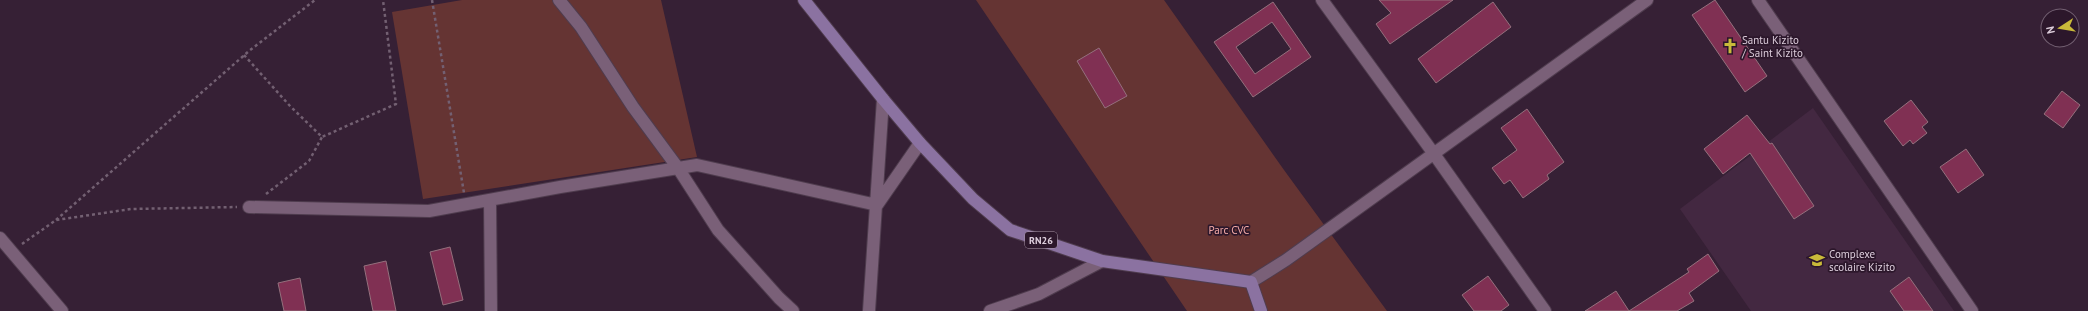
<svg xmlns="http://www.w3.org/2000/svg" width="2088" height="311" font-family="'PT Sans',sans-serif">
<rect width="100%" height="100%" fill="#362035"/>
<path fill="#432841" d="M1813,108L1954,311H1751L1680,209Z"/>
<path fill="#653433" d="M462,0H661L697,157L423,199L392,12Z
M976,0H1164L1284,170L1387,311H1187Z"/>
<path fill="#803053" stroke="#94707d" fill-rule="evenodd" d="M1379,0H1453L1390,44L1376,24L1391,13Z
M1715,0L1767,76L1745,92L1692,15Z
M1273,2L1311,57L1253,97L1214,42ZM1272,22L1291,49L1255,74L1236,47Z
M1493,2L1511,27L1436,83L1418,59Z
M1099,48L1127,96L1105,108L1077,61Z
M2062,91L2080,105L2063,128L2044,114Z
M1911,100L1928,122L1922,127L1927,133L1913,144L1910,140L1903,146L1884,121Z
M1527,109L1564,162L1547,175L1549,179L1523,198L1510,180L1504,184L1492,168L1517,150L1501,128Z
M1747,115L1770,144L1772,143L1814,206L1794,219L1750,153L1723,174L1704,149Z
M1966,149L1984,175L1958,193L1940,167Z
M450,247L463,300L443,305L430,252Z
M1708,254L1719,271L1689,293L1694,301L1677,311H1629L1689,272L1687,269Z
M386,261L396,311H373L364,266Z
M1488,276L1509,305L1501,311H1474L1462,295Z
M1909,277L1933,311H1904L1890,291Z
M300,278L306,311H284L278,283Z
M1616,291L1629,311H1585Z"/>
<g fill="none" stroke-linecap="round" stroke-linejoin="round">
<defs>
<path id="minor" d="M559,0L581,27L633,107L678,168L718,230L779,298L793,311
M1322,0L1434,154L1545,311
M1758,0L1972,311
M490,200L491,311
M249,207L429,211L560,187L697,165L877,205L920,143
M0,238L62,311
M1251,282L1286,260L1647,0
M869,311L883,99
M990,311L1039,294L1102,261"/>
<path id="major" d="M804,0L883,99L920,143L973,199L1010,230L1102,261L1251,282L1261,311"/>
</defs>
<use href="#minor" stroke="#4f3c4e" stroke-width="14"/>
<use href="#major" stroke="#4f3c4e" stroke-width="14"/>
<path stroke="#736072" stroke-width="2.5" stroke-dasharray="3 3" stroke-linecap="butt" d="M432,0L464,193
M244,55L290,106L322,137L396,104L383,0
M266,194L309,161L322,137
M56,220L249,51L315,0
M22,244L56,220L131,209L237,207"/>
<use href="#minor" stroke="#7a6078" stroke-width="12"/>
<use href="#major" stroke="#8b72a1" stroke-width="12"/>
</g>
<defs>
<symbol id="church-bare" viewBox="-9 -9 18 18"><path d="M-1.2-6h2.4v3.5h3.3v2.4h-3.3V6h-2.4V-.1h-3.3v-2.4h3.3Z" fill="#c9ba3a" stroke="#2c172b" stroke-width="2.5" paint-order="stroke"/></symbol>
<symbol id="school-bare" viewBox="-9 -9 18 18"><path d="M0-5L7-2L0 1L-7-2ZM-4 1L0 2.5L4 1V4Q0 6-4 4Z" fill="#c9ba3a" stroke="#2c172b" stroke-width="2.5" paint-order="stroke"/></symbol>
</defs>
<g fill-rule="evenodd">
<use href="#church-bare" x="1719" y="35" width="22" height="22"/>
<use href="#school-bare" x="1806" y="249" width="22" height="22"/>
</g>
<g text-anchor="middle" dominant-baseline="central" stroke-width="3.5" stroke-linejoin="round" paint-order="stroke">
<rect fill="#2c172b" stroke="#a897a7" stroke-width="1" x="1025" y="232" width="32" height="16" rx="3"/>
<g font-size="10" font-weight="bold" fill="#ddcedc">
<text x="1041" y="240">RN26</text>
</g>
<g font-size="11" fill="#ddcedc" stroke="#2c172b" text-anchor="start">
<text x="1742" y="40">Santu Kizito<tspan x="1742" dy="13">/ Saint Kizito</tspan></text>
<text x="1829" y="254">Complexe<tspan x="1829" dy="13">scolaire Kizito</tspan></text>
</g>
<g font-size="11" fill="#f5aba7" stroke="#2c172b">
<text x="1229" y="230">Parc CVC</text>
</g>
</g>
<g transform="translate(2060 28) rotate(258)"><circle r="19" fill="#2c172b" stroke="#736072"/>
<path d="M0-3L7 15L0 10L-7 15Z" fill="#c9ba3a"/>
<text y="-6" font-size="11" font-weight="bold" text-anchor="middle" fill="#ddcedc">N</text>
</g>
</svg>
